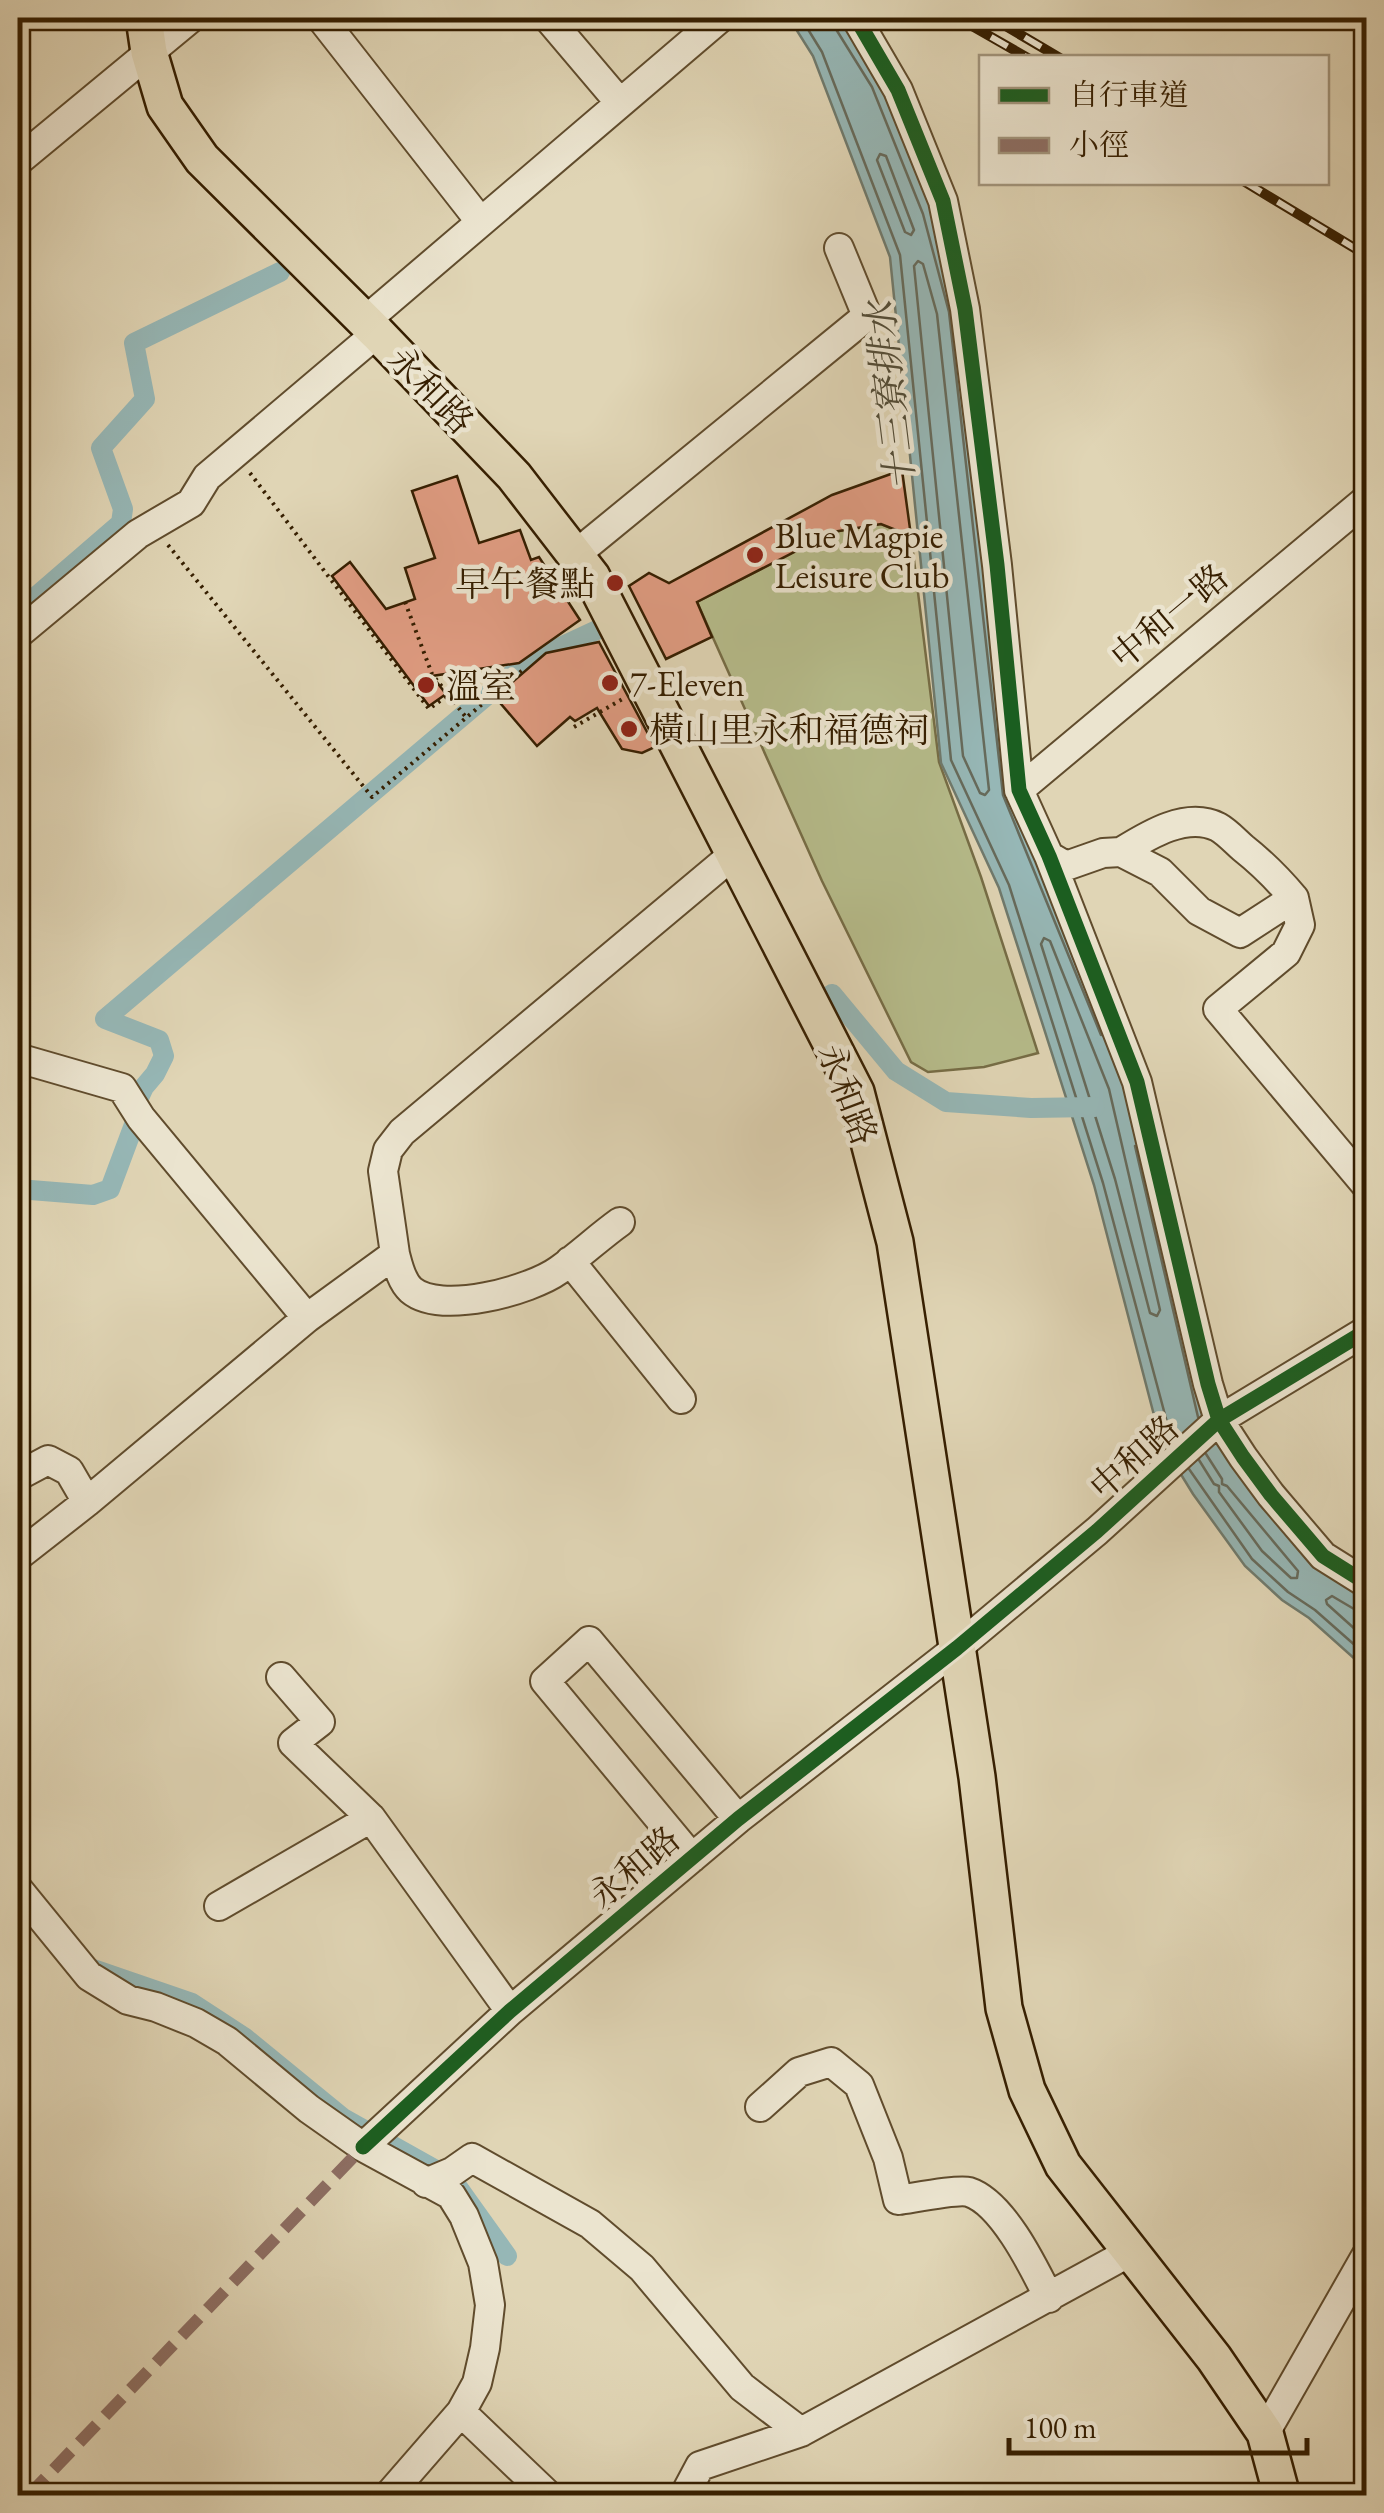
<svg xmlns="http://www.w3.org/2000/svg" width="1384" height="2513" font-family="'EB Garamond','Noto Serif TC',serif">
<rect width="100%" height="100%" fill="#e0d5b5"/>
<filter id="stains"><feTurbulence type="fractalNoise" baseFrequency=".002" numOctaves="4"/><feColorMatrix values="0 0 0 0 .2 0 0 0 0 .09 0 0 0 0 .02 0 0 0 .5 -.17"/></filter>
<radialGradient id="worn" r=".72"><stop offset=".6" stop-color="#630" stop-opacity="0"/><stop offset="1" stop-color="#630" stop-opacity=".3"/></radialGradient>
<path fill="#b6bc8b" stroke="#766d46" stroke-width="2.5" d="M881,524L911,536L939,762L981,877L1038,1053L984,1067L928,1072L911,1062L822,881L697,602L833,532Z"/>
<path fill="#96b7b6" stroke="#6f7a6d" stroke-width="2.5" d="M789,18H840L881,83L933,211L959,310L1012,793L1131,1082L1206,1411L1366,1590V1669L1309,1618L1282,1600L1245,1566L1193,1494L1161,1442L1094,1185L999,888L941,763L890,257L813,56Z"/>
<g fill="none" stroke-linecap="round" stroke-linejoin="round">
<path stroke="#666a5b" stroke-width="2.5" d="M801,18L822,52L900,255L951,760L1009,885L1103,1183L1172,1441
M832,18L834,26L872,87L923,214L949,312L1003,795L1101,1035
M880,154L886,156L914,230L911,235L905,232L877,160Z
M918,261L923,264L937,314L989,790L985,795L980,793L963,756L914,266Z
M1044,938L1050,941L1109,1089L1160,1310L1157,1316L1150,1313L1115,1179L1041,944Z
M1135,1146L1198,1417
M1199,1460L1214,1484L1219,1486V1492L1262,1551L1291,1578H1297L1298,1571L1227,1486L1222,1484V1479L1206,1454
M1189,1469L1252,1559L1288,1592L1315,1610L1366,1655
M1366,1611L1354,1609L1332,1596L1326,1600L1327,1604L1366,1639"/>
<path stroke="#96b7b6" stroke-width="20" d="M18,612L121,523L123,509L101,448L145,399L134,343L280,272
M832,994L896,1071L946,1102L1031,1108L1095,1107
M18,1189L93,1195L110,1189L135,1122L137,1102L144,1087L155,1074L164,1056L159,1040L105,1019L524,664L599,629
M93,1969L192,2003L244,2037L343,2118L452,2179L507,2256"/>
</g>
<path fill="#e09c82" stroke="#351e00" stroke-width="2.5" d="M902,470L911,536L881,524L833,532L697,602L712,637L666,659L629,586L649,573L669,583L832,495Z
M457,476L479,543L520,530L531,560L539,557L580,620L519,663L432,676L446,694L429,706L332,576L350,562L386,609L415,599L405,568L435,558L412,491Z
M599,642L655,747L642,753L622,749L597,708L575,721L570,717L537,746L495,697L546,653Z"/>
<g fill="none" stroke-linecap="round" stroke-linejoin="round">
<defs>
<path id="minor" d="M321,18L480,221
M548,18L620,103
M856,18L898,90L943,201L965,309L997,565L1019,790L1049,856L1137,1082L1208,1384L1219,1420L1243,1457L1271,1495L1323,1556L1366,1583
M18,161L191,18
M365,321L720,18
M575,555L867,316L839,248
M18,634L138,534L191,503L207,477L377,333
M1019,790L1366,500
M1121,852C1147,836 1186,811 1218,827C1227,832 1235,841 1243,848C1262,863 1278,879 1294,898
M1049,856L1066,866L1103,853L1121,852L1160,872L1199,911L1240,933L1294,898L1300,925L1286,953L1218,1009L1366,1185
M18,1058L122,1088L141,1118L307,1318
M395,1254C398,1265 401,1281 411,1290C440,1315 530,1291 559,1270C580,1255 599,1237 620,1222
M570,1261L681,1399
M18,1476L48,1460L69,1471L87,1502
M18,1556L87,1502L307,1318L395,1254L383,1171L388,1150L402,1132L734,854
M281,1677L320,1722L293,1743L371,1818
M692,1858L545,1681L589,1641L738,1819
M18,1889L89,1976L128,2000L156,2007L196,2023L227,2041L309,2109L363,2147L451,2195L464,2216L483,2263L490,2305L485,2348L477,2383L461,2412L388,2496
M219,1906L371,1818L510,2011
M760,2107L799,2072L831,2062L859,2085L888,2158L898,2200C913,2198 958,2189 969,2192C1003,2203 1034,2268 1049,2298
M363,2147L510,2011L738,1819L957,1648L1097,1531L1219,1420L1366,1331
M426,2183L452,2172L472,2158L590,2224L642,2268L742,2387L801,2432
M461,2412L549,2496
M1265,2433L1366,2256
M684,2496L700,2466L801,2432L1130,2252"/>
<path id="major" d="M144,18L149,52L165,106L202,159L377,333L514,476L592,577L856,1092L895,1242L977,1777L1004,2008L1027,2090L1063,2165L1214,2358L1265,2433L1282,2496"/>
</defs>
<use href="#minor" stroke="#604c2d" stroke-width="32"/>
<use href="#major" stroke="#351e00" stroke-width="40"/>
<path stroke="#351e00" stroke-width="4" stroke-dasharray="2.5 5" stroke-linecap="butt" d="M250,473L429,709L448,695
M168,545L372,797L524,669
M405,602L432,674L465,716
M574,727L626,697"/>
<use href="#minor" stroke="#ebe4cf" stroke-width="28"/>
<use href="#major" stroke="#e0d5b5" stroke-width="35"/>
<defs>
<path id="rail" d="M958,18L1028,58
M992,18L1060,58
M1245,182L1366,255"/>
</defs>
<use href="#rail" stroke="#351e00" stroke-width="10"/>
<use href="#rail" stroke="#ebe4cf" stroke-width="6" stroke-dasharray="19" stroke-linecap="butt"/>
<path stroke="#8d6e63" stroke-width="12" stroke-dasharray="25 12" stroke-linecap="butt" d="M28,2496L363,2147"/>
<defs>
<path id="cycleway" d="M856,18L898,90L943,201L965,309L997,565L1019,790L1049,856L1137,1082L1208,1384L1219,1420L1243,1457L1271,1495L1323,1556L1366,1583
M363,2147L510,2011L738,1819L957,1648L1097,1531L1219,1420L1366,1331"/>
</defs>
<use href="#cycleway" stroke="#ebe4cf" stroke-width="21"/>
<use href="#cycleway" stroke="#1b5e20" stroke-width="15"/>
</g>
<g fill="#8f2418" stroke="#ebe4cf" stroke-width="4">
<circle cx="755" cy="555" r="10"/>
<circle cx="615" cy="583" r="10"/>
<circle cx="610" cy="683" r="10"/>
<circle cx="426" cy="685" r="10"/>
<circle cx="629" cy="729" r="10"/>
</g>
<g text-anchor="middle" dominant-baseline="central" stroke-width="9" stroke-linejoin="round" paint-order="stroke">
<g font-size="35" fill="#351e00" stroke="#ebe4cf">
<text transform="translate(431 390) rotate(46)">永和路</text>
<text transform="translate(1169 616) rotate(-40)">中和一路</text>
<text transform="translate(848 1094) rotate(69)">永和路</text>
<text transform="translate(1134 1457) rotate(-42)">中和路</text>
<text transform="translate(634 1867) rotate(-40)">永和路</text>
</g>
<g font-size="35" fill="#351e00" stroke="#ebe4cf" text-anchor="start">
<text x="775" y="535">Blue Magpie<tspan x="775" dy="40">Leisure Club</tspan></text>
<text x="595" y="583" text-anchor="end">早午餐點</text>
<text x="630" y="683">7-Eleven</text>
<text x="446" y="685">溫室</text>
<text x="649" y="729">橫山里永和福德祠</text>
</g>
<g font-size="38" font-style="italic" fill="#524c37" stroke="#ebe4cf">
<text transform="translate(890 396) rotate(-97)">十三寮排水</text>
</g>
</g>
<rect width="1384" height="2513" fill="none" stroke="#e0d5b5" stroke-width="60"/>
<rect x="20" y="20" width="1344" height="2473" fill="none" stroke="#351e00" stroke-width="5"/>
<rect x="30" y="30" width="1324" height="2453" fill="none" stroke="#351e00" stroke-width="2.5"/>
<rect x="979" y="55" width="350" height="130" fill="#ebe4cf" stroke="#a2957c" stroke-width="2.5"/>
<rect x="999" y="88" width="50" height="15" fill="#1b5e20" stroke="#a2957c" stroke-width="2.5"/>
<text x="1069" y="105" font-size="30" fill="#351e00">自行車道</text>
<rect x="999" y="138" width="50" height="15" fill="#8d6e63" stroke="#a2957c" stroke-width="2.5"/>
<text x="1069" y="155" font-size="30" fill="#351e00">小徑</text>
<path d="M1009 2438v15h298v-15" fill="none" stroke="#351e00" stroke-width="5"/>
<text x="1024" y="2438" font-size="30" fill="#351e00" stroke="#ebe4cf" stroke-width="8" paint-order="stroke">100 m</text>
<rect width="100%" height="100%" filter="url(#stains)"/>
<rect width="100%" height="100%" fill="url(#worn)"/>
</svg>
